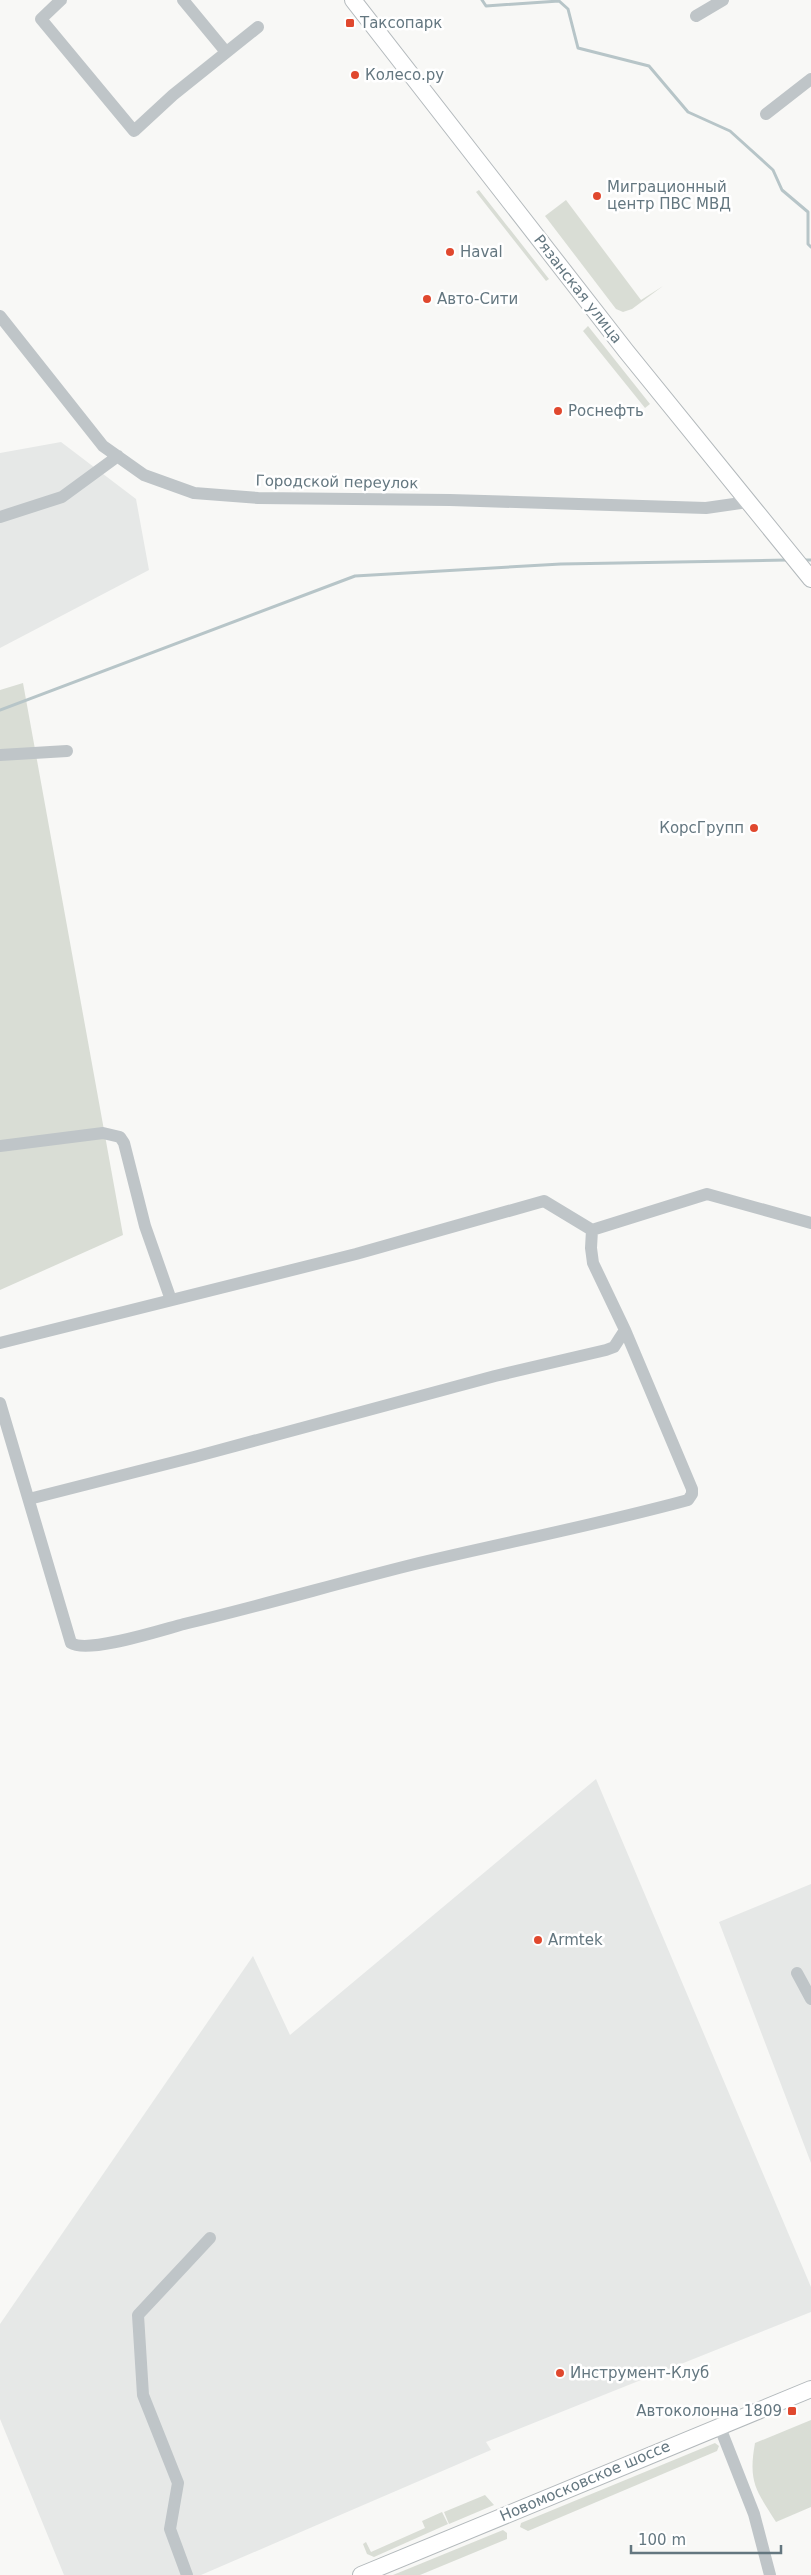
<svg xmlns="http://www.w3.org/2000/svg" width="811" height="2575" font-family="'DejaVu Sans',sans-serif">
<rect width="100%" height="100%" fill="#f8f8f6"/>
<path fill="#e6e8e7" d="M61,442L136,499L149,570L0,648V453Z
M596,1779L811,2287V2312L486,2442L491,2450L201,2575H64L0,2419V2324L253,1956L290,2035Z
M811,1884V2163L719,1922Z"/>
<path fill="#d9ddd5" d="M479,190L549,279L546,281L476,192Z
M566,200L641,300L663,286L632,309L623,312L616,309L545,216Z
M588,326L650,404L645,408L583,331Z
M23,683L123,1235L0,1290V690Z
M811,2420V2507L776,2522C756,2490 748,2482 755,2443Z
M715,2443L719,2446L717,2451L528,2531L520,2527L521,2523Z
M485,2495L494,2505L449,2524L444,2512Z
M442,2512L448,2524L374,2557L367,2554L363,2544L366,2542L371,2552L425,2528L422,2521Z
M503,2530L507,2533V2539L420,2575H393Z"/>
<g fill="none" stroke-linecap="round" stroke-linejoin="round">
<path stroke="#b7c5c8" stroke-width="3" d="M482,0L486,6L559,1L568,9L578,48L649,66L688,112L730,131L773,170L782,190L808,212V244L811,247
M803,560H811
M0,710L355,576L561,564L787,560"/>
<defs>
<path id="major" d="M353,0L626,351L811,579
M361,2575L811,2389"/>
</defs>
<use href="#major" stroke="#b3b9bc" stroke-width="18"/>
<path stroke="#bfc5c8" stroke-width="12" d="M61,0L41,19L134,131L173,95L258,27
M183,0L226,52
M696,16L723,0
M766,114L811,79
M0,316L103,446L144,475L194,493L258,498L450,500L706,508L748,502
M0,517L62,497L118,456
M0,755L67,751
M0,1146L103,1133L120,1137L124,1143L145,1226L171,1300
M0,1343L356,1254L544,1201L592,1230L707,1194L811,1223
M0,1403L71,1643C88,1654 161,1630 184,1624C260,1606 335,1584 411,1565C503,1543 596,1525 688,1500L692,1494V1489L625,1330L593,1263L591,1248L592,1230
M29,1499L194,1457L495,1376L606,1350L614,1347L625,1330
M797,1973L811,1999
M719,2425L754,2514L770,2575
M187,2575L170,2529L178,2483L143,2395L138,2315L210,2238"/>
<use href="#major" stroke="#fff" stroke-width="16"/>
</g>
<g fill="#e0482e" stroke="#fff" stroke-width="2">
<rect x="345" y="18" width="10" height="10" rx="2.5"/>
<circle cx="355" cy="75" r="5"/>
<circle cx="597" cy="196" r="5"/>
<circle cx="450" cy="252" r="5"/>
<circle cx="427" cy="299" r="5"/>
<circle cx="558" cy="411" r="5"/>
<circle cx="754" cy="828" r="5"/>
<circle cx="538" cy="1940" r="5"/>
<circle cx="560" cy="2373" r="5"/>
<rect x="787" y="2406" width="10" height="10" rx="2.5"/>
</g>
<g text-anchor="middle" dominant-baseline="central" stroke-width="5" stroke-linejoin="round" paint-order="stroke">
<g font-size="15" fill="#647780" stroke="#fff" text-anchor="start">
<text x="360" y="23">Таксопарк</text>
<text x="365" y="75">Колесо.ру</text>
<text x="607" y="187">Миграционный<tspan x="607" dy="17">центр ПВС МВД</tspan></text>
<text x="460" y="252">Haval</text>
<text x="437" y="299">Авто-Сити</text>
<text x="568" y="411">Роснефть</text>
<text x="744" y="828" text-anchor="end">КорсГрупп</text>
<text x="548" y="1940">Armtek</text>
<text x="570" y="2373">Инструмент-Клуб</text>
<text x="782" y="2411" text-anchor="end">Автоколонна 1809</text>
</g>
<g font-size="15" fill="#647780" stroke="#fff">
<text transform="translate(578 289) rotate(52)">Рязанская улица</text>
<text transform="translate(337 482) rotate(1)">Городской переулок</text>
<text transform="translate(585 2481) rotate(-23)">Новомосковское шоссе</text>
</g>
</g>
<path d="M631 2545v8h150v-8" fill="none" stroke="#647780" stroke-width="2.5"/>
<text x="638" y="2545" font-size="15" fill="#647780" stroke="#ffffff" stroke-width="4" paint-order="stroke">100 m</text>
</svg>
